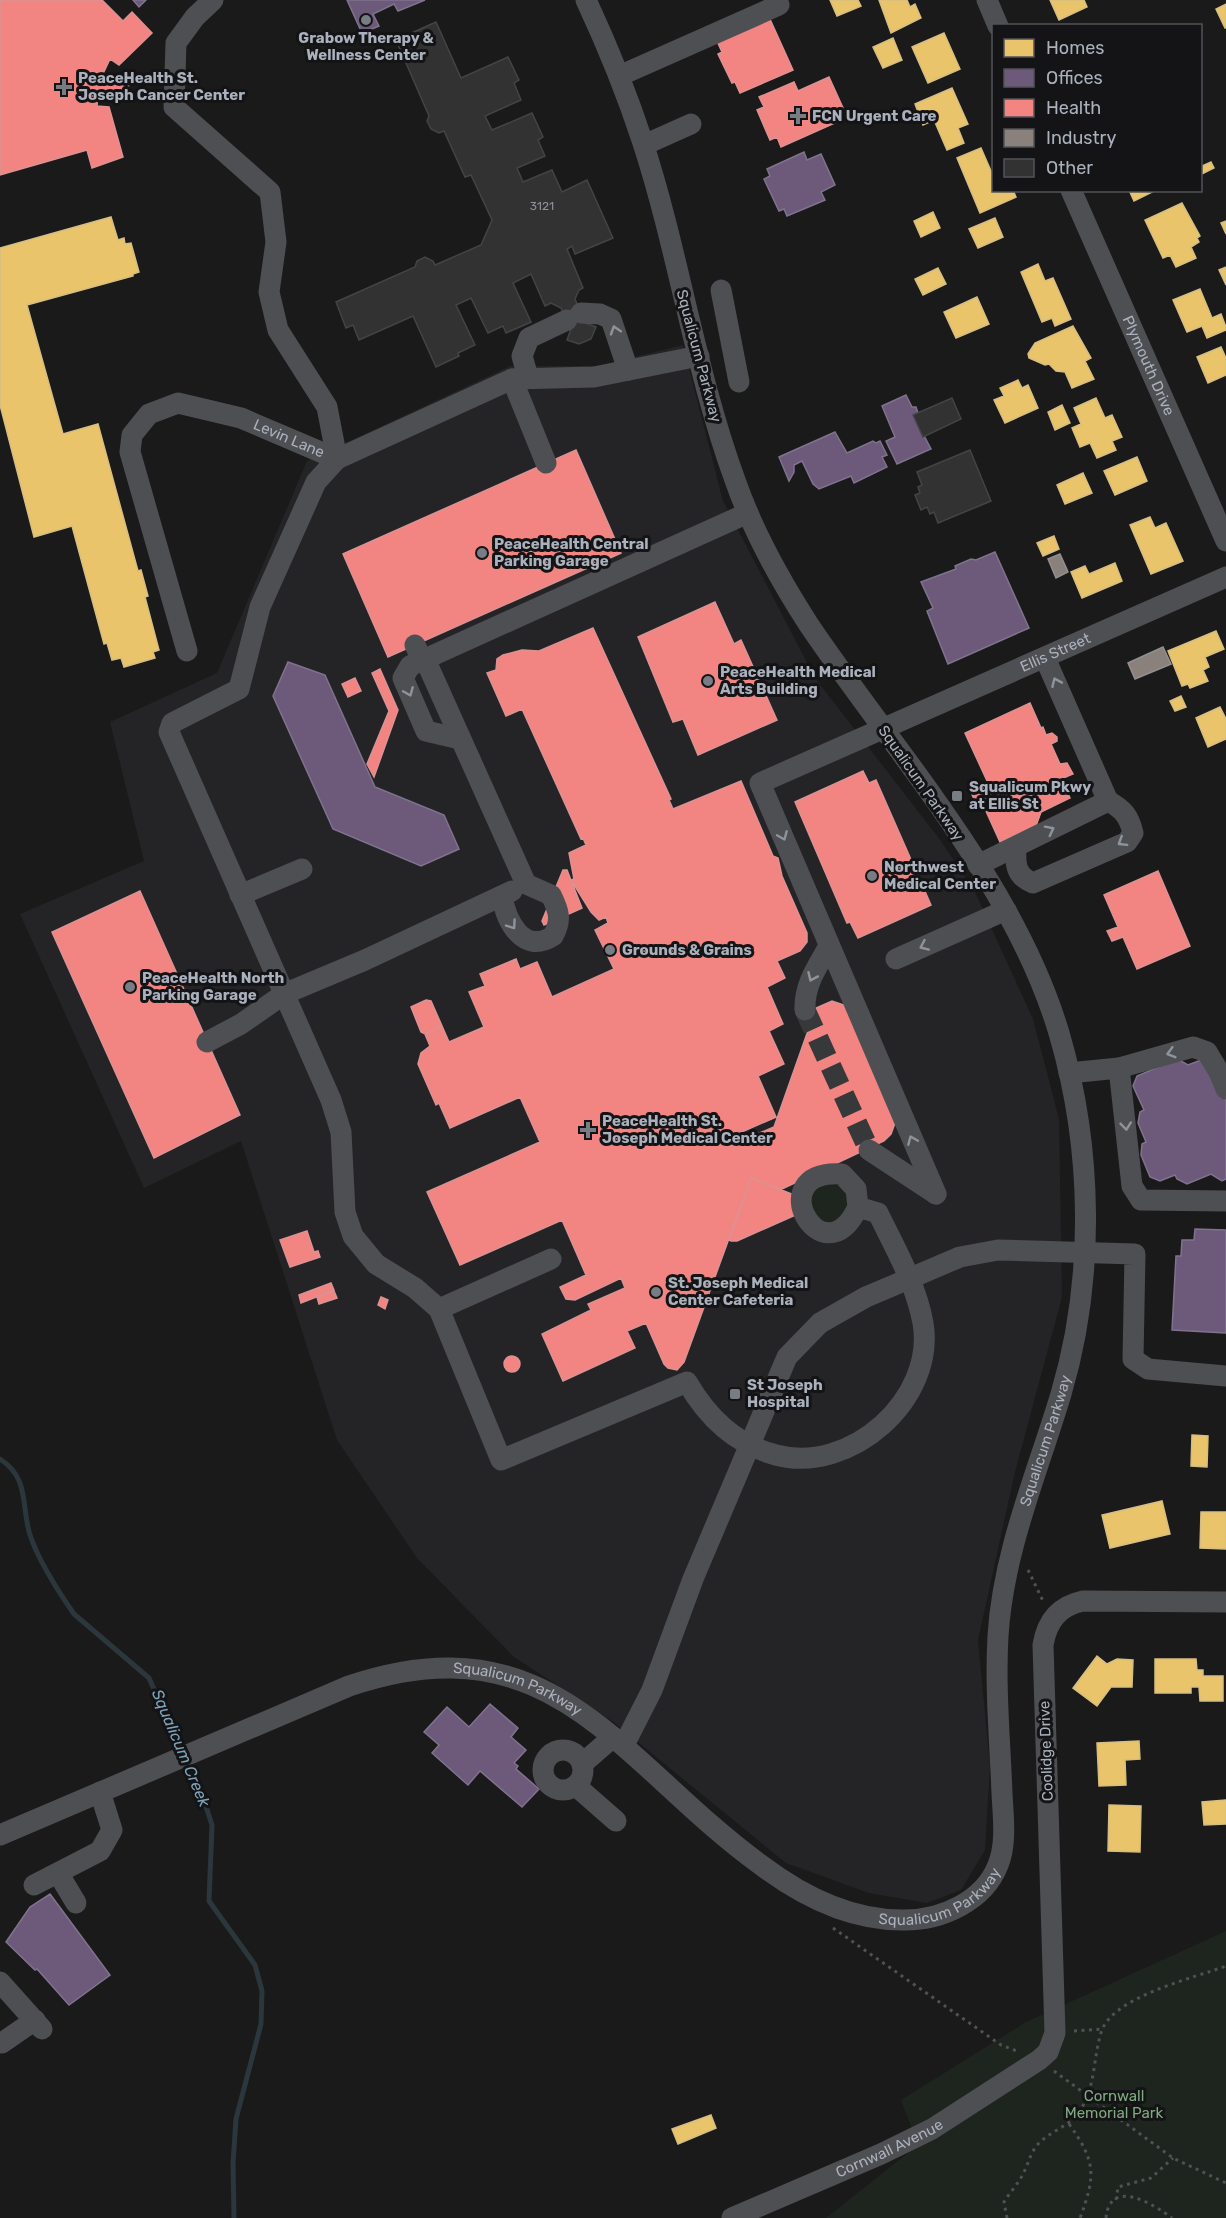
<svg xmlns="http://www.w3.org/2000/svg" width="1226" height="2218" font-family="Rubik,sans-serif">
<rect width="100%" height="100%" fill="#1a1a1a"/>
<path fill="#242427" d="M683,345L723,501L815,678L941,841L975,892L1033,1019L1059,1119L1062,1297L1015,1472L978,1640L990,1766L985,1850L961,1890L927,1903L869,1893L786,1863L612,1721L514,1657L417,1558L337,1440L241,1141L144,1188L20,914L144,861L110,722L217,673L307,461L510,366H598Z"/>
<path fill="#1d251e" d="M832,1177L852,1200L835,1226L813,1221L809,1192Z
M1226,1931V2218H826L918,2145L901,2100L1026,2022Z"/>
<path fill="#e9c46a" stroke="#d6be83" stroke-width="1.5" d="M830,0H858L861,6L837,16Z
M879,0H907L910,7L915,4L921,18L891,33Z
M1050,0H1084L1087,7L1059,20Z
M1226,4V28H1225L1216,9Z
M944,33L960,69L928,83L912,47Z
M893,38L902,60L883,68L873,47Z
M952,88L968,124L958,128L964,143L947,150L934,120L923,125L915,104Z
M981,148L994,178V190H1013L1016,197L980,213L957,158Z
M1211,162L1214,168L1202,174L1200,167Z
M1129,190H1156L1134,201Z
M1182,203L1200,236L1197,238L1199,242L1191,247L1196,258L1176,267L1170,255L1163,258L1145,220Z
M933,212L940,228L921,237L914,221Z
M111,217L118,240L124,238L125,244L131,243L139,272L133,274V276L27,305L63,434L98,424L138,571L141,570L148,596L145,597L159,650L153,652L155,658L124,667L121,658L112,660L107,643L104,644L72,526L34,537L0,405V248Z
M995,218L1003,237L978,248L969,229Z
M1226,221V234L1221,223Z
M1038,264L1045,281L1053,278L1071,319L1055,326L1052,318L1042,322L1021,272Z
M1226,267V285L1219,270Z
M938,268L946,284L923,295L915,279Z
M1200,289L1212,318L1221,314L1226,327V330L1207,338L1202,326L1187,332L1173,300Z
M977,297L989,324L956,338L944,312Z
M1073,326L1091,358L1085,361L1094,379L1072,388L1065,372L1056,371L1049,364L1045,365L1029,358L1028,354L1035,343Z
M1221,347L1226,358V375L1208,383L1197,357Z
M1018,380L1022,388L1028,385L1038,408L1005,423L994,400L1004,396L1000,388Z
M1096,398L1105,418L1112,415L1122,437L1112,441L1116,450L1097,458L1090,443L1080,447L1072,428L1081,424L1074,408Z
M1062,405L1070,423L1055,430L1048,412Z
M1137,457L1147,481L1115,495L1104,471Z
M1083,473L1092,493L1065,504L1057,485Z
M1150,517L1155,528L1166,523L1183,561L1151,574L1130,525Z
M1054,536L1059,549L1043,556L1037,543Z
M1115,563L1122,581L1082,598L1071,572L1085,566L1089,574Z
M1216,631L1224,649L1205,657L1209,667L1203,670L1208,681L1190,688L1188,684L1182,686L1168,651Z
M1181,696L1186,707L1175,711L1170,701Z
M1220,707L1226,719V739L1208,747L1196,718Z
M1192,1435L1208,1436L1207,1467L1191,1466Z
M1162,1501L1170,1534L1110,1548L1102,1515Z
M1201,1512H1226V1549L1200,1548Z
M1097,1656L1107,1664L1117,1659L1133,1660L1132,1687H1111L1097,1706L1073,1688Z
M1155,1659H1196L1197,1670H1203V1676H1223V1701H1200L1199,1687H1191V1693H1155Z
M1139,1741L1140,1759L1125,1760L1126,1785L1099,1786L1097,1743Z
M1226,1800V1824L1204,1825L1202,1802Z
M1109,1805L1141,1806L1140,1852L1108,1851Z
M711,2115L716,2128L678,2144L672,2129Z"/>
<path fill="#6d597a" stroke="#7f738e" stroke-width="1.5" d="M133,0H146L139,7Z
M347,0H425L398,11L394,4L373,14L379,26L362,33Z
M804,152L807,160L821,154L835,185L821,192L825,200L787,216L784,209L779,211L764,179L770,176L767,169Z
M906,395L912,407H916L918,413L913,415L931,449L897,464L886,441L895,437L882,406Z
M835,432L847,453L873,441L876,443L880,441L887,455L882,457L887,467L854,483L851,476L819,489L813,484L802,461L794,465V472L789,481L779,457Z
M995,552L1029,628L948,664L927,611L933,608L921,582L956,569L955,566L971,559L976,560Z
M288,662L325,675L375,787L444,815L459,849L421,866L333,829L273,696Z
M1177,1059L1188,1065L1201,1060L1211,1063L1226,1101V1179L1222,1181L1211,1174L1187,1184L1177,1179L1175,1175L1160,1181L1150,1177L1141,1155L1142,1144L1146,1142L1138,1123L1140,1112L1144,1110L1133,1086L1137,1076Z
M1195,1229L1226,1230V1333L1172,1330L1176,1256H1181L1182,1240H1194Z
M490,1704L518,1728L511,1737L526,1750L514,1763L518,1766L516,1769L539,1789L522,1807L480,1771L468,1785L432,1753L439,1745L424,1732L447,1707L469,1727Z
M50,1894L110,1975L69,2005L37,1969L35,1970L6,1942L30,1907Z"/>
<path fill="#f28482" stroke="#dc9293" stroke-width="1.5" d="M0,0H102L123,21L132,12L152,33L119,65L110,59L101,78L129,84L126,96L99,90L98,94L97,106L109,107L123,157L92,168L87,150L0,175Z
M769,17L793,70L740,93L735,82L732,83L718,54L722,52L717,41Z
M829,77L843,108L835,112L839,121L781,147L777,137L770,140L757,110L764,107L759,97L794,82L798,91Z
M576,450L621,553L388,657L343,554Z
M715,602L734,644L741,640L777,720L698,755L683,719L673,722L638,637Z
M593,628L671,799L669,800L673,809L741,781L773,856L778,858L782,876L807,933V942L800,951L777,961L785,978L767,987L783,1024L769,1031L784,1064L758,1076L776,1117L728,1138L731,1145L774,1127L816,1008L832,1001L847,1006L895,1123L891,1134L884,1141L780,1190L751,1178L684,1362L677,1370L668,1368L664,1364L646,1323L627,1331L635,1348L563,1381L542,1334L591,1310L588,1304L625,1288L621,1278L575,1300L566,1299L560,1287L586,1275L562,1220L460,1265L427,1192L540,1142L520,1097L450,1128L439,1103L436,1105L418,1064L421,1053L430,1046L425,1034L442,1026L449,1042L484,1027L469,992L485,986L480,974L516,959L520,969L537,962L552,997L614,969L595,930L608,923L606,917L599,920L591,912L571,880L574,879L569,853L586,845L583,838L581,839L522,709L506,716L487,673L496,670L497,659L503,655L522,650L539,651Z
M380,669L398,710L374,777L367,764L389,711L372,673Z
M355,678L361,691L348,697L342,684Z
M1030,703L1041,728L1043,727L1046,735L1052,733L1057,737V741L1051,744L1060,764L1067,763L1073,774L1061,779L1070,798L1041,812L1036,826L1000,842L985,809L978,808L970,790L974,785L988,783L965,733Z
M863,771L869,783L876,780L931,905L858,938L850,922L847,923L795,802Z
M563,870H567L582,908L544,925L542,921Z
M1158,871L1190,946L1137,969L1123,937L1112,941L1107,931L1118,927L1104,895Z
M140,891L240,1115L154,1158L52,932Z
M426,1000L431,1001L442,1026L425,1034L421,1032L411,1007Z
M751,1178L807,1200L809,1209L737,1241H731L729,1240Z
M307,1231L314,1252L318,1251L320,1257L290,1267L280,1240Z
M331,1283L334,1290L301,1303L299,1295Z
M334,1291L337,1298L319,1304L317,1297Z
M381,1297L388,1300L385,1309L378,1305Z
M504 1364a8 8 0 1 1 16 0a8 8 0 1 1-16 0Z"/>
<path fill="#8a817c" stroke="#948f8f" stroke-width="1.5" d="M1060,554L1068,572L1056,578L1048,559Z
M1163,647L1171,664L1135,679L1128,663Z"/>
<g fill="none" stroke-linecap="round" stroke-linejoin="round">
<path stroke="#2b373d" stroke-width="5" d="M0,1459C30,1478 21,1507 30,1535C39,1562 58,1591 74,1614L149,1678L182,1752
M186,1760L202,1794L212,1825L209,1901L255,1965L262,1991L261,2024L236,2119L233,2163L234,2218"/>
</g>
<path fill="#323233" stroke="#434446" stroke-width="1.5" d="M436,22L461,78L508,57L519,80L514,83L521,100L485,116L492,130L532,113L543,137L538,140L545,156L517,168L523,182L552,170L562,192L587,180L613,238L575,254L572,246L567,249L583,288L579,290L575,299L585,323L596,327L591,339L579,344L567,340L571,329L561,308L551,303L545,306L531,274L513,283L531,322L506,333L503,326L488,333L471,298L456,305L475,345L458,353L459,356L436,367L413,316L359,340L353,325L346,328L336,302L415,267L417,261L425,257L433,261L435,265L481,245L492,220L471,175L465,177L444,131L439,133L431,129L427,121L429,116L396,40Z
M952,398L961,419L923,437L913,415Z
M970,450L991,501L938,523L934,512L930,514L927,507L921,510L915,495L920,493L918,487L922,485L917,472Z"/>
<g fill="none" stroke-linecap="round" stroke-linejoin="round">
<path stroke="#37383a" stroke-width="21" stroke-dasharray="21 10" stroke-linecap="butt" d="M805,1010L869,1150"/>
<path stroke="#505155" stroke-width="3" stroke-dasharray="3 4.5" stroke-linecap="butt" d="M1028,1570L1043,1601
M833,1928L1001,2045L1017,2051
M1074,2031L1102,2029
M1054,2071L1173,2158L1226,2183
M1069,2124C1096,2162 1096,2175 1080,2218
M1116,2200L1118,2187L1151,2178L1173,2158
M1007,2218L1004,2202C1010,2192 1019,2183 1024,2172C1029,2162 1031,2151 1039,2143C1052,2130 1071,2126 1081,2109C1096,2085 1093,2056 1102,2030C1115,1996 1194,1978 1226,1966
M1106,2218C1110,2176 1156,2206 1172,2218"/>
<g stroke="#4e4f53" stroke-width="21">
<path d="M213,0L195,17L176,43L174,107L270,192L276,242L269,292L278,330L327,407L337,459"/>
<path d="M987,0L998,26"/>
<path d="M619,76L779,5L776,0"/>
<path d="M644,145L691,124"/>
<path id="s1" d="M1071,190L1226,541"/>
<path d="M721,290L739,382"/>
<path d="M581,313L600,314L611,319L628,370"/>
<path d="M699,356L594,377L512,379L337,459L316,482L260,607L239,689L172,723L169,732L331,1100L341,1132L345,1212L353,1236L376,1264L415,1288L439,1309L501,1460L687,1382C708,1418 735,1444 776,1455C850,1475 936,1399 923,1323C916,1284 895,1248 878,1213L858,1207L856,1189L842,1174C759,1169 823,1282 858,1207"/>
<path d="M528,377L522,356L529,338L567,320"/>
<path d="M512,379L546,463"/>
<path d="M415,645L422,660L425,659L526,884L551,895C559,911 562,920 553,936C523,955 506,921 502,896"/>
<path id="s2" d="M187,651L130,452L132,435L149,414L178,403L241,418L337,459"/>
<path d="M425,659L748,513"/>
<path d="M422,660L410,666L403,678L426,731L460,739"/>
<path d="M1016,847C1015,865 1016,876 1033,883L1127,842L1133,833C1129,816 1123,809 1108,801"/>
<path d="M978,865L1108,801L1045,658"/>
<path d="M240,895L302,869"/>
<path d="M896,959L1006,910"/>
<path d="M805,1010C804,985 817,967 829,946"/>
<path d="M207,1042L241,1024L284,994L365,960L512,891"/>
<path d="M1119,1068L1132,1186L1141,1200L1226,1201"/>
<path d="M1069,1073L1119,1068L1193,1047L1207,1052L1219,1072L1226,1089"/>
<path d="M869,1150L936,1194"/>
<path id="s3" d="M936,1194L760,783L1226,577"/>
<path d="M439,1309L551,1259"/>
<path d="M624,1745L652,1690L693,1579L787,1357L820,1323L866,1297L960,1257L998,1250L1135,1254L1133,1359L1148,1369L1226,1376"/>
<circle cx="563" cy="1770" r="20"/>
<path d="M582,1764L613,1737"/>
<path d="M576,1786L616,1821"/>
<path id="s4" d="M0,1835L349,1686C554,1617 618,1761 761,1865C802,1896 852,1921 905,1920C942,1920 984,1901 998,1865C1007,1843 1003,1816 1002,1793C1000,1741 995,1688 998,1636C1003,1552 1037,1474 1061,1394C1095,1279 1093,1149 1059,1033C1014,882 896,754 809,625C780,580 753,532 735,480C695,371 679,254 643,143C627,94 608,47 586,0"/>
<path d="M58,1873L76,1903"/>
<path d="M34,1885L100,1851L112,1830L100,1792"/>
<path d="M0,1982L42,2029"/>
<path d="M2,2043L35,2020"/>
<path id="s5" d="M732,2218L881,2154L932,2129L1039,2060L1048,2052L1055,2033L1043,1645C1047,1621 1059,1606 1083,1601L1226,1602"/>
</g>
</g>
<defs><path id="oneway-chevron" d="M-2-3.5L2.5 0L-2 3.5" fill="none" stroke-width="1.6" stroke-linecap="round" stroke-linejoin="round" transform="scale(1.5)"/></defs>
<g stroke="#8e949c">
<use href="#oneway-chevron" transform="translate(615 330) rotate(-108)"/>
<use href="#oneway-chevron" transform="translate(1056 682) rotate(-114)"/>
<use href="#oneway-chevron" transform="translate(409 692) rotate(67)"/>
<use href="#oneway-chevron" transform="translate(1050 830) rotate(-27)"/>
<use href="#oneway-chevron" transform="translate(783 836) rotate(67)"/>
<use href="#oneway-chevron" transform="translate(1122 842) rotate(148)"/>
<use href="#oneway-chevron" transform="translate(512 925) rotate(55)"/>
<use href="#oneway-chevron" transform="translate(924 946) rotate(156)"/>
<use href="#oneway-chevron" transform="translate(812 977) rotate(114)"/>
<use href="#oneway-chevron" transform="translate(1171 1053) rotate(164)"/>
<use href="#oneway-chevron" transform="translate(1126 1126) rotate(84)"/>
<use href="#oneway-chevron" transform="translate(912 1140) rotate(-113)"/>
</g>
<g fill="#787c83" stroke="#141416" stroke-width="2">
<circle cx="366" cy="20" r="6"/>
<path d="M61 78h6v6h6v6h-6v6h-6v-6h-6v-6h6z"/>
<path d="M795 107h6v6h6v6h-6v6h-6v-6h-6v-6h6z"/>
<circle cx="482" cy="553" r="6"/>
<circle cx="708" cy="681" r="6"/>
<rect x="951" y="790" width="12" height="12" rx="3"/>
<circle cx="872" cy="876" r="6"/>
<circle cx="610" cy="950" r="6"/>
<circle cx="130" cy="987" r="6"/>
<path d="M585 1121h6v6h6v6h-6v6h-6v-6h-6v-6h6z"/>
<circle cx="656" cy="1292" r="6"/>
<rect x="729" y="1388" width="12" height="12" rx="3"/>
</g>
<g text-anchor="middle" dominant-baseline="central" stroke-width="6" stroke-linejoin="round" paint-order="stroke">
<g font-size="12" fill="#8c919a">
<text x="542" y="206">3121</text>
</g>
<g font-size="15" font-weight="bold" fill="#aab1bc" stroke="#141416" text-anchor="start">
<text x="366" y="38" text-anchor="middle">Grabow Therapy &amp;<tspan x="366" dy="17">Wellness Center</tspan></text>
<text x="78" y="78">PeaceHealth St.<tspan x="78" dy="17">Joseph Cancer Center</tspan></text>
<text x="812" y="116">FCN Urgent Care</text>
<text x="494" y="544">PeaceHealth Central<tspan x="494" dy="17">Parking Garage</tspan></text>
<text x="720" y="672">PeaceHealth Medical<tspan x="720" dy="17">Arts Building</tspan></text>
<text x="969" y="787">Squalicum Pkwy<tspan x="969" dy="17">at Ellis St</tspan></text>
<text x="884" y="867">Northwest<tspan x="884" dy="17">Medical Center</tspan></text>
<text x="622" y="950">Grounds &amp; Grains</text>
<text x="142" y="978">PeaceHealth North<tspan x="142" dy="17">Parking Garage</tspan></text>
<text x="602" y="1121">PeaceHealth St.<tspan x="602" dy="17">Joseph Medical Center</tspan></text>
<text x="668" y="1283">St. Joseph Medical<tspan x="668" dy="17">Center Cafeteria</tspan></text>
<text x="747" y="1385">St Joseph<tspan x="747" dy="17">Hospital</tspan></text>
</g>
<g font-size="15" fill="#aab1bc" stroke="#141416">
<text transform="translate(699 356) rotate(75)">Squalicum Parkway</text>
<text stroke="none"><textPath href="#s1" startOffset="192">Plymouth Drive</textPath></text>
<text stroke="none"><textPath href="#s2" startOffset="399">Levin Lane</textPath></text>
<text stroke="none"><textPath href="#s3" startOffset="770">Ellis Street</textPath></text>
<text transform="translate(921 783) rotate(55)">Squalicum Parkway</text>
<text stroke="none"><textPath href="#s4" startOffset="1562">Squalicum Parkway</textPath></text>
<text stroke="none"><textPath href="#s4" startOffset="554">Squalicum Parkway</textPath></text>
<text transform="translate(1046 1751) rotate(-92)">Coolidge Drive</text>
<text stroke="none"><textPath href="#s4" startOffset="1058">Squalicum Parkway</textPath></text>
<text stroke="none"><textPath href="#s5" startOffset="172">Cornwall Avenue</textPath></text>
</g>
<g font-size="15" fill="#80a97f" stroke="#141416">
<text x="1114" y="2096">Cornwall<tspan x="1114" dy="17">Memorial Park</tspan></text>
</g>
<g font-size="16" font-style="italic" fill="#7ea3ba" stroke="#141416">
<text transform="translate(181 1748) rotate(67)">Squalicum Creek</text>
</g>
</g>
<rect x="992" y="24" width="210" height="168" fill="#141416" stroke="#505358" stroke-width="1.5"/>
<rect x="1004" y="39" width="30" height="18" fill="#e9c46a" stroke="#505358" stroke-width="1.5"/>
<text x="1046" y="54" font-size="18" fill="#aab1bc">Homes</text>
<rect x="1004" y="69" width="30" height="18" fill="#6d597a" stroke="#505358" stroke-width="1.5"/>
<text x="1046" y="84" font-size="18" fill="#aab1bc">Offices</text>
<rect x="1004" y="99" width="30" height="18" fill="#f28482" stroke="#505358" stroke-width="1.5"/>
<text x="1046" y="114" font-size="18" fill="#aab1bc">Health</text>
<rect x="1004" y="129" width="30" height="18" fill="#8a817c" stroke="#505358" stroke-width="1.5"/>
<text x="1046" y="144" font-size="18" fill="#aab1bc">Industry</text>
<rect x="1004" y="159" width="30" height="18" fill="#323233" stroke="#505358" stroke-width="1.5"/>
<text x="1046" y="174" font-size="18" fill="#aab1bc">Other</text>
</svg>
